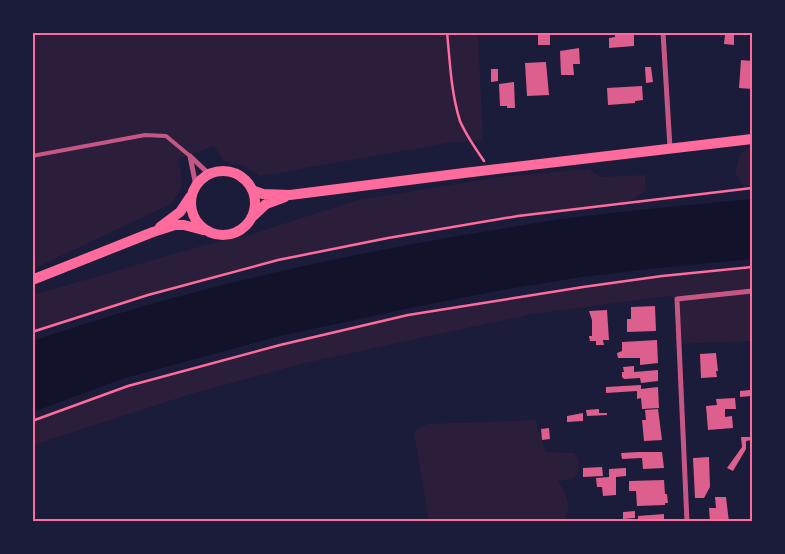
<svg xmlns="http://www.w3.org/2000/svg" width="785" height="554" font-family="'Times New Roman',serif">
<rect width="100%" height="100%" fill="#1b1b3a"/>
<path fill="#2a1e3b" d="M32,33H478L483,140L448,143L260,176L241,165L224,161L214,146L178,159C183,181 186,188 169,205L33,269Z
M752,145V188L745,189L735,172L740,154Z
M589,169L600,177L645,175V191L629,202L518,216L388,238L278,260L148,295L33,332V295L198,247L252,234L358,200L499,177Z
M752,267V341L679,344L677,300L669,296L532,314L305,363L191,394L33,445V421L128,386L280,345L408,315L662,276Z
M535,420L546,452L574,453L579,461L578,473L572,479L558,481C568,496 572,505 564,521H429L414,432L427,424Z"/>
<path fill="#12122b" d="M752,199V259L658,268L582,277L507,289L405,309L280,336L125,378L33,412V341C173,293 318,260 464,235C497,230 529,224 561,219C625,211 689,205 752,199Z"/>
<path fill="#dd5f8e" d="M538,32H550V45H538Z
M615,32H634V46L609,48V38L615,37Z
M725,35H734V45L724,44Z
M579,48L580,64H573L574,75H561L560,51Z
M741,60L752,61V89L739,88Z
M546,62L549,95L527,96L525,63Z
M645,67H651L653,82L646,83Z
M491,69H498V81L491,82Z
M514,82L515,108H507V106H500L499,84Z
M642,86L643,100L635,101V103L608,105L607,88Z
M655,306L656,331L627,332V319H631V307Z
M607,310L609,340H603L604,345H596V341H590L589,336H592V320L589,311Z
M657,340L658,363L640,365V358H618L617,353L622,351V342Z
M716,353L718,371H716L717,377L701,378L700,354Z
M634,366V372L658,370V381L641,383L640,378L624,379L622,377V372H624L623,367Z
M641,385V389L658,387L659,408L642,409L641,398L637,399V391L606,393V387Z
M750,390L751,396L740,397V391Z
M735,398L736,409H725V417L732,416L733,428L708,430L706,406L717,405L716,399Z
M599,409V413H607V415L587,416L586,410Z
M658,409L662,440L644,441L642,420H646L645,410Z
M583,413V421L567,422V416Z
M549,428L550,439L542,440L541,429Z
M741,437H752V440L746,441V449L733,471L727,468L742,447Z
M638,452H662L664,468L643,469L642,458L622,459L621,453Z
M709,457L710,487L704,498H695L693,458Z
M602,467L603,476L583,477V468Z
M626,468V476L616,477V495L603,496L602,487H597L596,478L609,477V469Z
M664,480L665,494H667L668,503H665V505L637,506L636,491H629V481Z
M715,497H726L729,522H710L709,508H716Z
M635,511V518L623,519V512Z
M664,514V522H638V516Z"/>
<g fill="none" stroke-linecap="round" stroke-linejoin="round">
<path stroke="#ff6b9d" stroke-width="2.5" d="M447,32C450,62 451,93 460,121C466,135 475,148 484,161
M32,332L148,295L278,260L388,238L518,216L752,188
M32,421L128,386L280,345L408,315L583,287L662,276L752,267"/>
<path stroke="#c65784" stroke-width="4" d="M32,156L145,135L166,136L190,156"/>
<path stroke="#c65784" stroke-width="5" d="M663,32L670,148
M190,156L196,186
M191,157L209,174
M687,522L677,299L752,291"/>
<path stroke="#ff6b9d" stroke-width="10" d="M191 203a32 32 0 1 1 64 0a32 32 0 1 1-64 0Z
M252,190L263,194L290,195L464,173L752,139
M251,218L266,204L285,197
M160,227L180,212L190,197
M32,280L153,232L175,225H184L203,230"/>
</g>
<rect width="785" height="554" fill="none" stroke="#1b1b3a" stroke-width="68"/>
<rect x="34" y="34" width="717" height="486" fill="none" stroke="#ff6b9d" stroke-width="2"/>
</svg>
